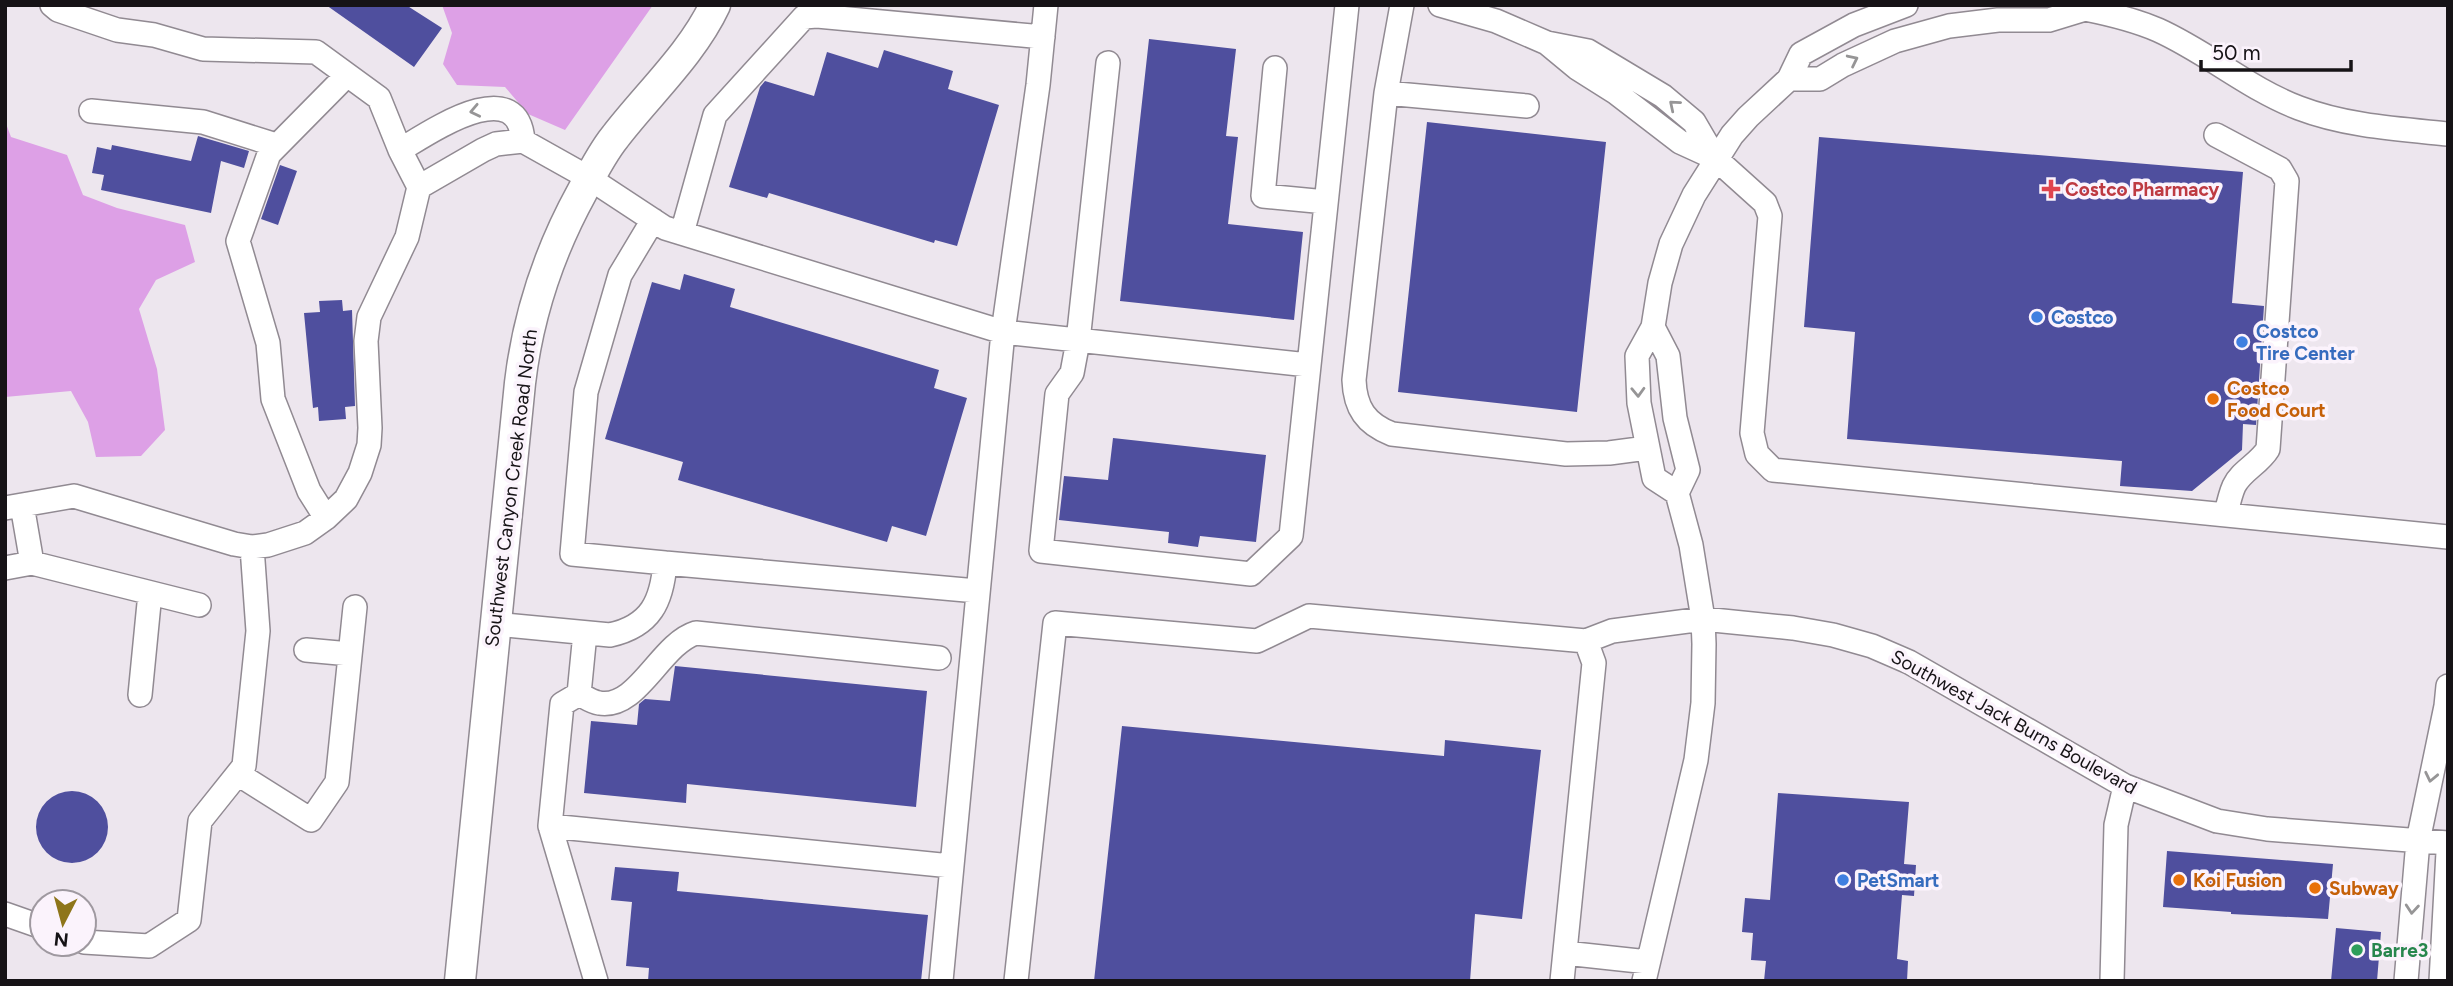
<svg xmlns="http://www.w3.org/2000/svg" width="2453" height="986" font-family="Figtree,sans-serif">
<rect width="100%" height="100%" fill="#ede6ee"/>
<path fill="#dda0e6" d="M442,5H653L565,130L528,114L505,87L457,85L443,64L452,33Z
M5,121L11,137L67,155L83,195L117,208L185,225L195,262L156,280L139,309L157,369L165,430L141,456L96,457L88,422L71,391L5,397Z"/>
<path fill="#4f4f9e" d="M326,5H406L442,28L414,67Z
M1149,39L1236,49L1226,136L1238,137L1228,224L1303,232L1294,320L1120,301Z
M884,50L953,71L948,89L999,105L957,246L935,240L934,243L769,193L767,198L729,187L760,87L765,81L814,96L827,52L878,68Z
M1427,122L1606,142L1577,412L1398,392Z
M198,136L249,151L244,168L221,161L211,213L101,190L104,175L92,173L97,147L111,150L112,145L191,161Z
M1819,137L2243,172L2232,303L2264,306L2256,425L2243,424L2242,450L2192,491L2120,486L2122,461L1847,439L1855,332L1804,327Z
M280,165L297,171L278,225L261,219Z
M684,274L735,289L730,307L939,370L934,388L967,398L926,536L892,526L887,542L678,480L683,462L605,439L652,282L680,290Z
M342,300L343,311L352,310L355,406L345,407L346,419L319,421L318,407L313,408L304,313L320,312L319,301Z
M1113,438L1266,455L1256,542L1200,536L1198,547L1168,543L1169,532L1059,520L1064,476L1108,480Z
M675,666L927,691L916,807L687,784L686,803L584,793L591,721L637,725L639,704L645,699L670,701Z
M1122,726L1444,756L1445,740L1541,750L1522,919L1475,914L1470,981H1094Z
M36 827a36 36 0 1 1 72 0a36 36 0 1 1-72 0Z
M1778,793L1909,802L1904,864L1916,865L1914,896L1902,895L1897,959L1908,961L1907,981H1764L1766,961L1751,960L1753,933L1742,932L1745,898L1770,900Z
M2167,851L2333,864L2328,919L2231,914V912L2163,907Z
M615,867L679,872L677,891L928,915L921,981H648L649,968L626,966L632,902L611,900Z
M2336,928L2381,932L2377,981H2331Z"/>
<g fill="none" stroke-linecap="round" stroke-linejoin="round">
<defs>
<path id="minor" d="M1402,5L1386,93L1354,380C1355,408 1366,424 1392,434L1566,454L1609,453L1647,448
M1440,5L1496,21L1547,43L1588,51L1663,96L1694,122L1715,158L1765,203L1770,216L1752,433L1757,454L1773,470L2448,537
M2079,5L2085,9C2110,14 2135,20 2158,30C2207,52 2249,89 2299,108C2346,126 2398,129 2448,134
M1548,44L1577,68L1615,92L1680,142L1715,158
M1108,63L1078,341L1072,373L1057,394L1041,551L1251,574L1291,536L1347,5
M1275,68L1263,196L1326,202
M1789,79H1820L1843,65L1895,41L1949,26L1998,20H2049L2085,9
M1386,93L1527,106
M91,111L203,122L276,145
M2216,135L2280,169L2287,181L2268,449C2259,464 2241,471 2234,486C2230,495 2228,505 2226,514
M400,150C429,133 518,71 523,141
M419,187L483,150L496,144L523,141L589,178L665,228L1003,332L1308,365
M682,233L715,115L804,17L817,16L1043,37
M1677,493L1654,478L1639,403L1637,356L1653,327L1660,283L1671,244L1694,195L1732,135L1748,117L1789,79L1801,54L1854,25L1906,5
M5,508L74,496L234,544L252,547L268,545L305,533L326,518L346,499L360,473L369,445L370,428L366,341L369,317L407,237L419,187L400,150L379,98L316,52L203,49L154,35L117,30L58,10L52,5
M326,518L309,491L273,399L268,343L238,241L269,154L347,75
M32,563L199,605
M665,563L977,591
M5,568L32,563L22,505
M495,624L610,635C651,626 662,601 665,563L572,554L586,392L620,275L653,220
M585,633L579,694L562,704L550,826L596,981
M306,650L350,654
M579,694C585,697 592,702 599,703C638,710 660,644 696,633L939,658
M140,695L150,593
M238,774L311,820L337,782L355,607
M550,826L951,866
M5,914L42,927
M84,942L149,946L189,920L200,821L244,766L258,631L252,547
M1565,953L1648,962
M941,981L1003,332L1038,85L1046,5
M1016,981L1055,623L1257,641L1309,616L1586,641L1612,631L1703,619L1793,628L1833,635L1872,646L1909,662L2125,786L2217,821L2267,829L2448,843
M1562,981L1594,663L1586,641
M1644,981L1696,760L1703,703L1704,644L1703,619L1691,545L1677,493L1688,470L1675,418L1668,356L1653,327
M2112,981L2116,825L2125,786
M2406,981L2418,841L2446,706L2448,686
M2441,981L2448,852"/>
<path id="major" d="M460,981L520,383C528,315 549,252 582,192C592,173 602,153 615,137C648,94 692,54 715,5"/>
</defs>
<use href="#minor" stroke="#918a92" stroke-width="26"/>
<use href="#major" stroke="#918a92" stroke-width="33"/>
<use href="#minor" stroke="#fff" stroke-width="23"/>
<use href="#major" stroke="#fff" stroke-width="30"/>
</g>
<defs><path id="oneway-chevron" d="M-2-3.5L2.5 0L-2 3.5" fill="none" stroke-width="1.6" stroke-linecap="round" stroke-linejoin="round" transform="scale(1.75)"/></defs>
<g stroke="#969596">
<use href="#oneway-chevron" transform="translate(1853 60) rotate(-26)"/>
<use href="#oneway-chevron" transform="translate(1674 105) rotate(-140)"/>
<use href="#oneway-chevron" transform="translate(475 111) rotate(168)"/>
<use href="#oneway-chevron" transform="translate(1638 392) rotate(88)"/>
<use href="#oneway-chevron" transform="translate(2431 777) rotate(102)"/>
<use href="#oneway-chevron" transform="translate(2412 909) rotate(95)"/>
</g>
<path fill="#e0444e" stroke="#fbf3fc" stroke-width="2.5" d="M2047.5 178.5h7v7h7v7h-7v7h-7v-7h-7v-7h7z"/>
<g fill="#3f7fe0" stroke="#fbf3fc" stroke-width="2.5">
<circle cx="2037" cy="317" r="7"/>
<circle cx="2242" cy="342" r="7"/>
<circle cx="1843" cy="880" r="7"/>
</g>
<g fill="#e8710a" stroke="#fbf3fc" stroke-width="2.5">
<circle cx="2213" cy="399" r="7"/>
<circle cx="2179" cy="880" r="7"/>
<circle cx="2315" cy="888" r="7"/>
</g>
<circle fill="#2e9e5b" stroke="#fbf3fc" stroke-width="2.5" cx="2357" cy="950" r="7"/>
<g text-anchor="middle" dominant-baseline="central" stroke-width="7" stroke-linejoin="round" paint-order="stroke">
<g font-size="19" font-weight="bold" fill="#be3a42" stroke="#fbf3fc" text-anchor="start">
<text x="2065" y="189">Costco Pharmacy</text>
</g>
<g font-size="19" font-weight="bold" fill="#366cbe" stroke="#fbf3fc" text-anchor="start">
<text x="2051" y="317">Costco</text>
<text x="2256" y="331">Costco<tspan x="2256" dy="22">Tire Center</tspan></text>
<text x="1857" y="880">PetSmart</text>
</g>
<g font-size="19" font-weight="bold" fill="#c56008" stroke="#fbf3fc" text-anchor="start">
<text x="2227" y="388">Costco<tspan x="2227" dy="22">Food Court</tspan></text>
<text x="2193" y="880">Koi Fusion</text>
<text x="2329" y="888">Subway</text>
</g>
<g font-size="19" fill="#161316" stroke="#fbf3fc">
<text transform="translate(511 488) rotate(-83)">Southwest Canyon Creek Road North</text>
<text transform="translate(2014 722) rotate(29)">Southwest Jack Burns Boulevard</text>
</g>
<g font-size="19" font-weight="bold" fill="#27864d" stroke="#fbf3fc" text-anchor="start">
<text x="2371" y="950">Barre3</text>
</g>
</g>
<rect width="2453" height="986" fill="none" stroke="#161316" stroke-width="14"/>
<g transform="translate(63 923) rotate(186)"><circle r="33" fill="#fbf3fc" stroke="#9f99a0" stroke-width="2"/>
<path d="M0-5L12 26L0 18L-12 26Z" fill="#8e751a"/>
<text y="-10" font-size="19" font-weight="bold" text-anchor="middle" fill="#161316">N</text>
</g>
<path d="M2201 60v10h150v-10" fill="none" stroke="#161316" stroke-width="3.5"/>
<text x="2212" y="60" font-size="21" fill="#161316" stroke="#fbf3fc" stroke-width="5" paint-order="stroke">50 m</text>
</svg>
